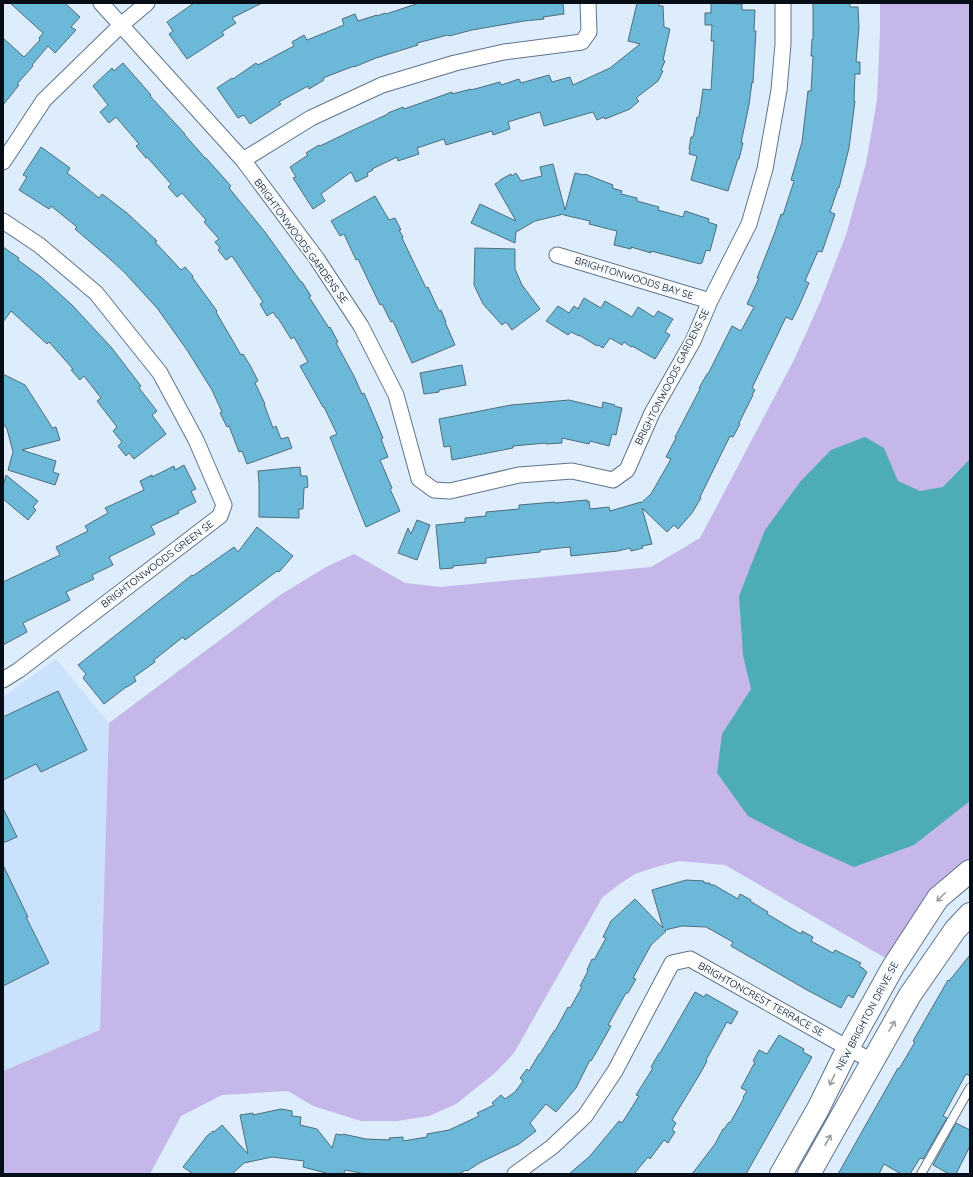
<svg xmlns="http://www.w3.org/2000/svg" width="973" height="1177" font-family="Quicksand,sans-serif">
<rect width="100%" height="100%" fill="#deedfc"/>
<path fill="#cae2fb" d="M56,659L109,723L100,1030L3,1071V697Z"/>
<path fill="#c6b7ea" d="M880,3H970V859L967,862L889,960L725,865L679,861L656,867L635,874L618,885L602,898L514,1053L495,1073L456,1104L429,1116L397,1121H361L313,1106L288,1091L222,1095L181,1116L150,1174H3V1071L100,1030L109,723L280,595L326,567L354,554L405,583L440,587L651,567L700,538L794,360L821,300L846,235L866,163L877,100L880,32Z"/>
<path fill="#4eacb6" d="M865,437L884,448L898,481L920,491L943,487L970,459V801L914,845L854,867L798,842L748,816L717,773L722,734L751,689L743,655L739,596L765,530L800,482L831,450Z"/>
<path fill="#6bb8d9" stroke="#4d6e7c" d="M10,3H65L80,17L71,27L76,30L55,53L48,46L32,65L33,66L17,84L19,85L3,105V38L24,57L40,40L39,38L43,33Z
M194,3H262L232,18L236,23L222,32L224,35L187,59L169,34L173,31L167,22Z
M419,3H563L564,14L543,17L544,19L524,21L472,30L449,36L448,35L417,43L418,45L376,58L354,67V66L323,78L324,80L309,89L308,86L279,102L281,104L250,124L244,115L238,118L217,88L232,78L233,79L256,63L258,65L294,46L292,42L304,35L307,40L344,25L342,19L355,14L358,21L377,15V16L385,13L386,14Z
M637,3H659V6H663L664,27L670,29L663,60L665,61L661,70L663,71L658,81L636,98L639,101L630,109L605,119L604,117L597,120L593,112L544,126L540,112L508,122L510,129L493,135L492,131L446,145L444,139L417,148L419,154L398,161L397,157L372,169L373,170L367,173L368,176L356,182L351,172L321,194L325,201L313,209L293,178L296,177L290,167L308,155L306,153L319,145L320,146L349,132L388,114V113L403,107L404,109L452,92V94L471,89V90L500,82L501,85L519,79L521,83L549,75L552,82L570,77L573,85L610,68L640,44L628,41Z
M711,3L742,4V10H755L754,31H756L753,83L752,82L749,105L741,143H743L739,159H738L728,191L691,180L697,156L689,154L690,150L689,149L691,137H693L694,133L697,117H699L703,89L711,90L714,41H711L712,25H705V13H711Z
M813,3H850V7H858L859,27L856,62H860V74H855L854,101H855L849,148L839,188H838L830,212L835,214L822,252L818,251L805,281L809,283L798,308L792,320L786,317L752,388L755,390L752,395H753L739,423L740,424L733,437L730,436L700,497L701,498L692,513L678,529L674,525L667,532L642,508L652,544L642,546L643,548L631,551L630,548L618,551L571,556L570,547L540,550V552L486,558V563L453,566V568L440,569L436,525L465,522V518L486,516V512L519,509V505L555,502V503L587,500V502L589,501L590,509L609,507L610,511L641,502V503L651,494L671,459L666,457L676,438L675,437L700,389L699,388L707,374H708L732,326L741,331L754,307L747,304L759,278H757L775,232L781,214L783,215L794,181L791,180L802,142L808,91H811L813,56H811L812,39H813Z
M123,63L151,95L150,96L185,134H184L205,158H206L231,186L229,188L265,232L301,282H302L311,296L309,297L329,328L330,327L338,342L336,343L354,376L362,394L364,393L370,407L383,438L381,439L388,457L380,460L392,488L390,489L400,511L366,527L330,437L337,434L324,407H323L300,366L308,362L294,337L291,339L278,318H277L273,312L267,316L260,304L263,302L232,256L226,260L218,250L220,248L215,242L219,239L204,222L206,220L182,193L177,197L168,187L171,184L147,157L146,158L136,146L139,144L116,117L109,123L100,112L108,105L93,86L112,68L114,71Z
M41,147L70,168L67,173L74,178L99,198L102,194L127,213L157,241L155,242L181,270L185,267L193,276L192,277L217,311L216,312L241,355L243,354L251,367L258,381L255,383L265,404H264L273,428L276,426L281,439L288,437L292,448L247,464L242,451L239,452L229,426L227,427L220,413L222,412L212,390L187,350L157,308L125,273L110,259L75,229L77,227L51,206L49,209L19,190L27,177L23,175Z
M553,164L565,210L575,173L584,175L585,174L613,185L612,188L622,191L621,194L637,198V201L659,207L658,210L683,217L685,211L709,219L708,222L717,225L710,251L706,250L702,263H701L700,264L651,251V253L631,247V249L614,245L617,231L589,224L590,221L564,215V214L535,221L516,232L515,243L471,223L480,204L516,221L495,184L500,181V180L511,174L512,176L516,173L521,181L542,176L540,167Z
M375,196L389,220L395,218L401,230H399L403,237L402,238L426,288L428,287L439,311L441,310L446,322H445L455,345L412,363L393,321L391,322L382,304L380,305L358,259L356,260L344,234L340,236L331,221Z
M3,247L19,258L18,260L41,277L72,305L111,347L141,386L139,388L157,411L152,415L166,434L134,459L129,453L126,456L118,446L122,442L113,431L117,427L97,401L101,398L84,376L80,380L71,370L73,369L49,342L47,344L11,311L3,322Z
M475,248L515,249V269L522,285L540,309L512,330L506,322L502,325L483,304L474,285Z
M584,298L601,308L605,301L627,314L632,317L638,307L654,317L658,311L673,319L665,332L670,335L655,359L632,346L631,347L624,342L622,345L610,338L603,348L598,345L597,346L579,335V336L571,332L568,335L546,321L558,306L569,313L574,306L578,309Z
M462,365L466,385L439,390V392L424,394L420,373Z
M3,374L25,385L50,424L52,428L56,427L60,440L22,450L56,461L53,472L59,474L55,485L8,470L13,452L7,429L3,423Z
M569,400L602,408L603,402L615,405L614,406L622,408L616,435L612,434L609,446L590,441L589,444L562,438V443L546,444V443L513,446V448L452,460L450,446L444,447L439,419L511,405Z
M184,465L196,489L191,491L196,502L178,511L179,513L151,526L155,534L109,557L113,565L92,575L94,579L66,592L70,600L23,623L27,632L3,645V582L60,555L56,547L88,531L85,526L108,513L105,508L144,490L140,481L152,475V477L174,466L175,470Z
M300,467L301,476H307L308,487L304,488L303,509H299V518L259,517V483L258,471Z
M6,475L38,501L33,507L36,510L28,520L3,499V486Z
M417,520L430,525L417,560L398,553L408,528L411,534Z
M257,527L293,556L279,572L277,571L185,640L183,637L154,660L155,662L134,677L136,681L127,687H126L104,704L83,678L86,674L78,665L192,575L193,576L234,547L238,552Z
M58,691L87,750L41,772L36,764L3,780V717Z
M3,808L17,837L3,843Z
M3,865L28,917H26L49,963L3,986Z
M686,880L704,881V883H710V885H714L738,899L740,894L751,900L750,901L768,912L767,914L801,934L802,931L813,937L811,941L833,953L835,950L861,963L859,966L864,969V970L867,972L853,998L848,995L841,1008L807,990L731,946L733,942L706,927L682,926L665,930L666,931L651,945L633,978L636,979L628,993H626L608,1025L611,1026L597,1051L591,1061L590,1060L576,1088L556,1112L546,1104L530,1123L536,1131L519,1144L481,1162L467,1171L466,1170L459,1174H366L345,1170L344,1174H330L303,1167L304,1161L272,1157L244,1163L232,1174H193L183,1167L207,1136L213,1131L214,1132L222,1125L248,1154L240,1115L253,1113V1115L281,1109L292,1111V1116L301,1117L300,1125L317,1129L332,1148L336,1134L342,1135L343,1134L366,1139L390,1140L389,1138L403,1137V1141L427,1137V1134L449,1130L479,1116L477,1113L494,1105L492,1103L501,1095L505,1099L515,1092L523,1081L520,1078L527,1069L529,1071L539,1054H540L554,1031H555L568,1007L570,1008L582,987L580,986L588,971L587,970L592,959L594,960L606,938L603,937L611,921L635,899L663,928L652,890Z
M970,955V1076L966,1074L943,1116L947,1118L923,1159L920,1158L910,1174H901L884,1164L879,1174H838L898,1068L899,1069L915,1042L913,1041L948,980L949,981Z
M695,992L704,997L706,994L738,1012L731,1024L727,1022L706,1060L707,1061L701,1072L672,1120L676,1123L672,1130L675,1132L668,1143L664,1140L650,1159L648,1157L634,1174H569L590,1156L619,1121L622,1123L639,1096L636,1095L653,1068L651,1067L659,1053H660Z
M779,1035L804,1049L803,1052L812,1057L746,1174H692L715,1144L723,1129H724L729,1122L730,1123L744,1098L743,1097L747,1091L741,1088L755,1062L753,1061L759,1050L767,1054Z
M956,1123L970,1130V1146L956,1174H949L933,1165Z"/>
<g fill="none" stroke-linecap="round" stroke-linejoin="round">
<defs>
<path id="lane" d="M921,1174L970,1088"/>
<path id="street" d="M101,3L243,160L317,259L361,326L396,395L419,479L434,490L450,491L519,475L572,471L613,480L627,470L652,413L693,341L710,301L749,224L765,169L779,90L783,44V3
M243,160L311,118L382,85L455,63L504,52L582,42L589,32L588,3
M3,162L44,100L120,26L147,3
M3,221L39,245L96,293L160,373L196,440L224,505L220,516L19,670L3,680
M557,255L710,301
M515,1174L552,1147L585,1116L615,1071L672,963L690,959L848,1048L872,1061"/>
<path id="secondary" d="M781,1174L818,1109L848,1048L893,967L938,898L970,871
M809,1174L910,995L955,930L970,914"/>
</defs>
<use href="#lane" stroke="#5f748b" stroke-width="10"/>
<use href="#street" stroke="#5f748b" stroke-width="17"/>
<use href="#secondary" stroke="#5f748b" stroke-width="24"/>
<use href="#lane" stroke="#fff" stroke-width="8"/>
<use href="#street" stroke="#fff" stroke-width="15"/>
<use href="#secondary" stroke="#fff" stroke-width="22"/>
</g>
<defs><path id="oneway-shaft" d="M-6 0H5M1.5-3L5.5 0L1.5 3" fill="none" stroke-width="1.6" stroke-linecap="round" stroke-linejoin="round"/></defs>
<g stroke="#9b9ea2">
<use href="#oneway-shaft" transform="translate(941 897) rotate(135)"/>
<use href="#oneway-shaft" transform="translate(892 1026) rotate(-60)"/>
<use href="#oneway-shaft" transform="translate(832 1080) rotate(116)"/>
<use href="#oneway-shaft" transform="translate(828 1140) rotate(-61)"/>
</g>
<g text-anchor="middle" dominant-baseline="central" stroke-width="4" stroke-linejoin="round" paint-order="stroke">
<g font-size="10" fill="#060d16" stroke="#f4f9fe">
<text transform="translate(301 241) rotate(54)">BRIGHTONWOODS GARDENS SE</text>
<text transform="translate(634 278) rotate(17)">BRIGHTONWOODS BAY SE</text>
<text transform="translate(672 377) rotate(-63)">BRIGHTONWOODS GARDENS SE</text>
<text transform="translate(157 564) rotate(-37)">BRIGHTONWOODS GREEN SE</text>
<text transform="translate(761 999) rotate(29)">BRIGHTONCREST TERRACE SE</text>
<text transform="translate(867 1016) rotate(-62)">NEW BRIGHTON DRIVE SE</text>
</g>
</g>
<rect width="973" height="1177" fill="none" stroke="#060d16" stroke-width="8"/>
</svg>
